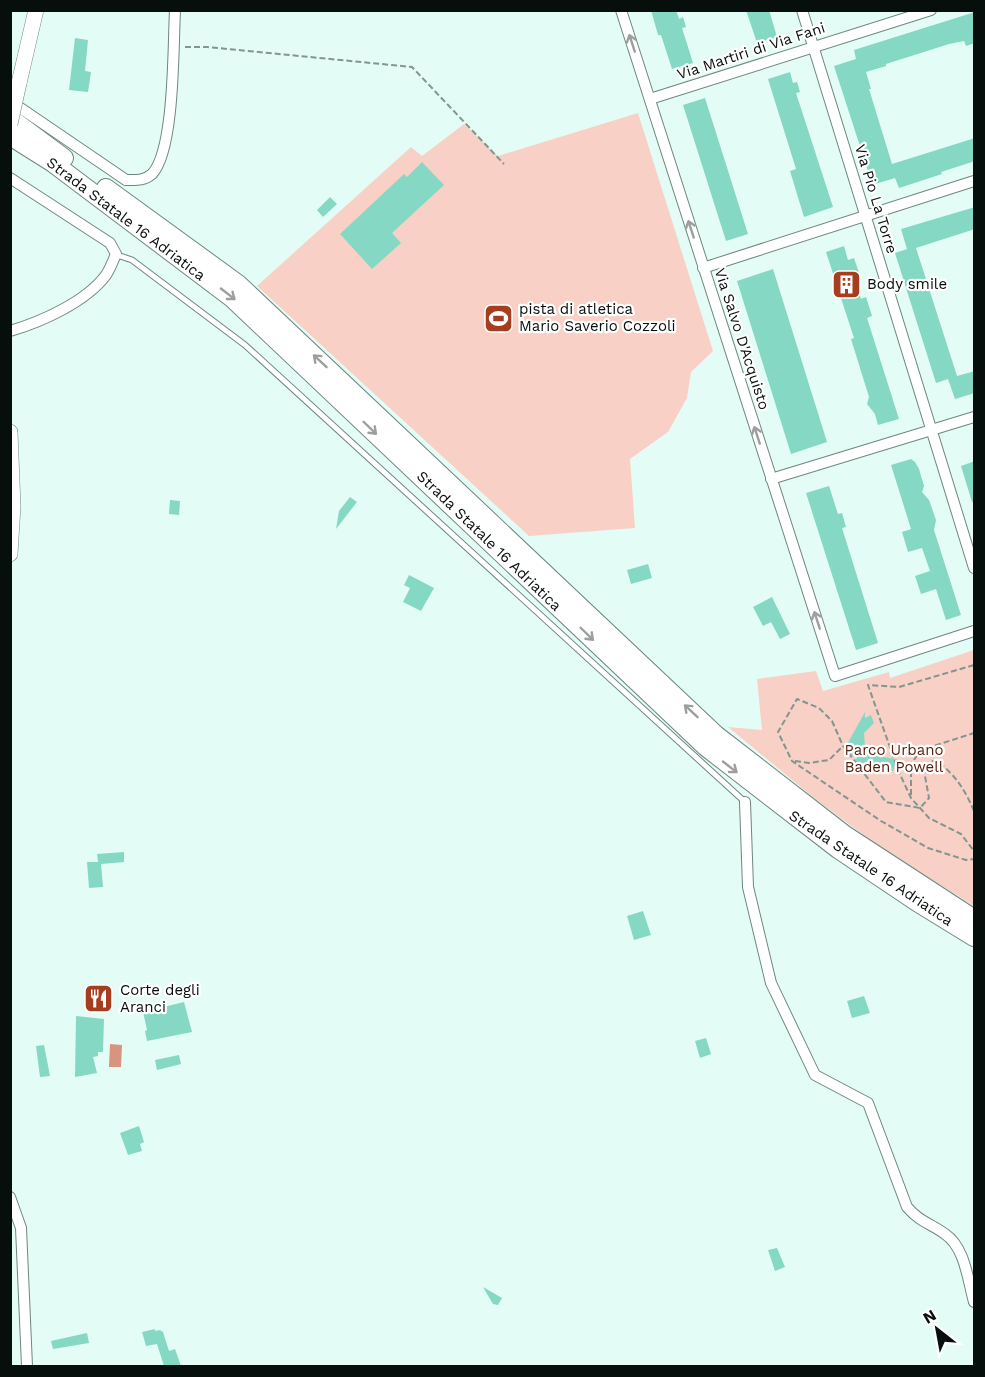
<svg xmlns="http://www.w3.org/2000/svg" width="985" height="1377" font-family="'Work Sans',sans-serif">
<rect width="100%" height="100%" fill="#e3fdf6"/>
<path fill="#f8d0c5" d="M638,113L713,351L691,372L687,398L668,432L630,459L635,528L529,536L257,286L411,147L422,156L464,124L498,156Z
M974,650V906L878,846L814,798L728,727L762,730L757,679L816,671L823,691L889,672L890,678Z"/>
<path fill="#d79480" d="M110,1044L122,1045L121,1067H109Z"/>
<path fill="#85d8c4" d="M651,10H676L679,19L683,17L686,27L682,28L693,63L672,69L661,35H658Z
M746,10H769L777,37L757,43Z
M975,12V43L966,46L964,41L949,44L886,64V66L866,72L871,89H869L892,164L975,138V161L941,172L942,174L899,188L895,178L875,184L872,173L869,174L834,66L856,59L854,50Z
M75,38L88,40L85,71L91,72L88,92L69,90Z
M790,72L793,83L797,82L800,92L796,93L833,207L804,217L790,171L796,169L768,79Z
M705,98L748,234L726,241L683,105Z
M422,162L444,185L392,233L401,243L372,269L340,234L404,174L407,177Z
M330,197L337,204L323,217L317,210Z
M975,207V229L916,248L957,376L975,371V393L955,399L948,379L936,383L895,253L907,249L901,229Z
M844,246L848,260L854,258L860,276L854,277L861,299L866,297L872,316L867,318L899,419L878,425L875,414L867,404L869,397L851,339L854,338L826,252Z
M773,269L827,442L791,454L737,281Z
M911,459L915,462L919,469L924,486L922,492L929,500L936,520L934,530L961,615L946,620L936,589L921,594L915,576L930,571L922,548L908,552L902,532L911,529L891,465Z
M975,461V501L972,502L961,466Z
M829,486L838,514L842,513L846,527L842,528L878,643L856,650L806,493Z
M350,497L357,502L336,529L339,511Z
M170,500L180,501L179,515L169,514Z
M648,564L652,578L631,584L627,570Z
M409,575L434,588L421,611L403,602L410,588L404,585Z
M772,597L790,634L780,639L771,622L763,626L753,607Z
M865,712V718L871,715L874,723L864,733L865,747L874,754H884V757L901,760L900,765H895L893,771L879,766L881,768L876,772L868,764L855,763V759L858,758L850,755L852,750H855L852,748L850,751L845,748Z
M124,852V862L101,864L103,887L89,888L87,862H98L97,854Z
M643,911L651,935L634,940L627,916Z
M864,996L870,1013L852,1018L847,1001Z
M184,1002L192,1032L147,1041L145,1031L147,1030L143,1012Z
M76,1016L104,1019L103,1052H98V1056L93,1057L97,1073L75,1077Z
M706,1038L711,1054L700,1058L695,1041Z
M44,1045L50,1076L40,1077L36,1046Z
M179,1055L181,1064L157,1070L155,1060Z
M139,1126L144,1142L140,1144L142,1151L128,1155L120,1133Z
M777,1248L785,1267L775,1271L768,1250Z
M483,1287L502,1298L498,1305L493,1304Z
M155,1329V1331L160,1330L163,1332L169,1351L175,1349L181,1366H164L157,1344L146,1346L142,1332Z
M87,1333L89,1343L53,1349L51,1341Z"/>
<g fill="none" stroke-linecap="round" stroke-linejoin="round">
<defs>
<path id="lane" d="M117,255L132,260L245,345L745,802"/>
<path id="street" d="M621,10L835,676L974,631
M802,10L974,568
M650,99L931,10
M10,101L126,180C136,180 144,181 152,174C175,150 173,45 175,10
M10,178L110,243L116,254C113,261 110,269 106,275C86,302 41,322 10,331
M703,268L974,181
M771,479L974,417
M745,802L748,887L771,983L815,1075L868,1103L907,1207C921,1223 930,1223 945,1234C965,1247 968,1281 974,1302
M10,1197L21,1228L27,1366"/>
<path id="secondary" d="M19,83L36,10
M10,432L13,506L10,554"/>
<path id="highway" d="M10,118L64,158
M10,136L53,163L232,298L706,747L838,849L917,902L974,937
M106,188L238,284L716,735L845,835L974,919"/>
</defs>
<use href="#lane" stroke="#6f8680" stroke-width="7"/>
<use href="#street" stroke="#6f8680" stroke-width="12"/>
<use href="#secondary" stroke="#6f8680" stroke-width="16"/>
<use href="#highway" stroke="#6f8680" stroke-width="20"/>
<path stroke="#839590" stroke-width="2" stroke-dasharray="6 3" stroke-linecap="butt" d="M185,47H207L412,67L504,164
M974,665L899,687L868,685L898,770L911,798L929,818L961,834L974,851
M795,761L809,763L829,760L843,746
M911,795V764L921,750L974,733
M974,811C964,788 956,776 936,760L923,765L929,798L920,808L886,802L843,746L832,721L819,708L797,699L778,732L792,761L881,821L928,848L966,860L974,859"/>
<use href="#lane" stroke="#fff" stroke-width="5"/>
<use href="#street" stroke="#fff" stroke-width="10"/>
<use href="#secondary" stroke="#fff" stroke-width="15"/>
<use href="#highway" stroke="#fff" stroke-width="18"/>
<defs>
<path id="secondary-bridge" d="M10,124L19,83"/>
</defs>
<use href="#secondary-bridge" stroke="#6f8680" stroke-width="16" stroke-linecap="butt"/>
<use href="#secondary-bridge" stroke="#fff" stroke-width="15"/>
</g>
<defs><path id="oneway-shaft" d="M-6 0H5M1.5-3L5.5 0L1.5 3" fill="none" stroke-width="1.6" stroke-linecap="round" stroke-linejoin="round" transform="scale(1.5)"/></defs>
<g stroke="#9c9f9e">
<use href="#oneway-shaft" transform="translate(632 43) rotate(-108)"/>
<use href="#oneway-shaft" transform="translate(691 229) rotate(-108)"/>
<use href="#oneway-shaft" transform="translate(228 294) rotate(38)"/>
<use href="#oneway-shaft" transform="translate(320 361) rotate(-137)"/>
<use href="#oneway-shaft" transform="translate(370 428) rotate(44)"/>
<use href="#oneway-shaft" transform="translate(757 435) rotate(-108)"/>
<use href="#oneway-shaft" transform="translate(817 620) rotate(-108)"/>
<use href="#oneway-shaft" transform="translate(587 634) rotate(44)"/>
<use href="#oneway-shaft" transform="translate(691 711) rotate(-137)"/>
<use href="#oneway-shaft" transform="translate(730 767) rotate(38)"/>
</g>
<defs>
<symbol id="building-square" viewBox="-11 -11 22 22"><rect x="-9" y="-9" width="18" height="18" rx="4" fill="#a53d1e" stroke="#fff"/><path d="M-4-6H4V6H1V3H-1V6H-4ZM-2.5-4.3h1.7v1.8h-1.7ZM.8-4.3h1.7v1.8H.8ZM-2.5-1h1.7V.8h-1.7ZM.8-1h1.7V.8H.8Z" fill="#fff"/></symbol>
<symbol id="stadium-square" viewBox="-11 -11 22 22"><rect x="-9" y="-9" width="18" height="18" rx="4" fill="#a53d1e" stroke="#fff"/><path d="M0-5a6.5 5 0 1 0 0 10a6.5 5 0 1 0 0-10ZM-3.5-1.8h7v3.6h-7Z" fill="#fff"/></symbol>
<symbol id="restaurant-square" viewBox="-11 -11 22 22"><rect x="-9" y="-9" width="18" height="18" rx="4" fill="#a53d1e" stroke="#fff"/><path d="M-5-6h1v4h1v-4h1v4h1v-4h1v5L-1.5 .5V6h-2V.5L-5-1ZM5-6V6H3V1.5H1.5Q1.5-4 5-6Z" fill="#fff"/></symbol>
</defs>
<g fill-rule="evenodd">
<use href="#building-square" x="830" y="268" width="33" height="33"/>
<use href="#stadium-square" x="482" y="302" width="33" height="33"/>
<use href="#restaurant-square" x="82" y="982" width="33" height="33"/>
</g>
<g text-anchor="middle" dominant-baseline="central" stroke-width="4.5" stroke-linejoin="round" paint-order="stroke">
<g font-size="15" fill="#070f0d" stroke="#fff">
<text transform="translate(751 51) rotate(-18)">Via Martiri di Via Fani</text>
<text transform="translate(876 199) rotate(73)">Via Pio La Torre</text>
<text transform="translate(126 219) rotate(37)">Strada Statale 16 Adriatica</text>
<text transform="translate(742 339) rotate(72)">Via Salvo D'Acquisto</text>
<text transform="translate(489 541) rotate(44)">Strada Statale 16 Adriatica</text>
<text transform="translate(871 868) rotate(34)">Strada Statale 16 Adriatica</text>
</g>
<g font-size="15" fill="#070f0d" stroke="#fff" text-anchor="start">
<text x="867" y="284">Body smile</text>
<text x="519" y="309">pista di atletica<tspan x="519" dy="17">Mario Saverio Cozzoli</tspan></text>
<text x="120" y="990">Corte degli<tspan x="120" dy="17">Aranci</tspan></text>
</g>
<g font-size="15" fill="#571b09" stroke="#fff">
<text x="894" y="750">Parco Urbano<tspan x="894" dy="17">Baden Powell</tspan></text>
</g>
</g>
<rect width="985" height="1377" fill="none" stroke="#070f0d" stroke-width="24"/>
<g transform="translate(937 1329) rotate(329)" stroke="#ffffff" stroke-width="4.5" paint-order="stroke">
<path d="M0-4.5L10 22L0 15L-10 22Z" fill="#070f0d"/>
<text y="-9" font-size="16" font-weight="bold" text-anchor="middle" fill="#070f0d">N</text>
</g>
</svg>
